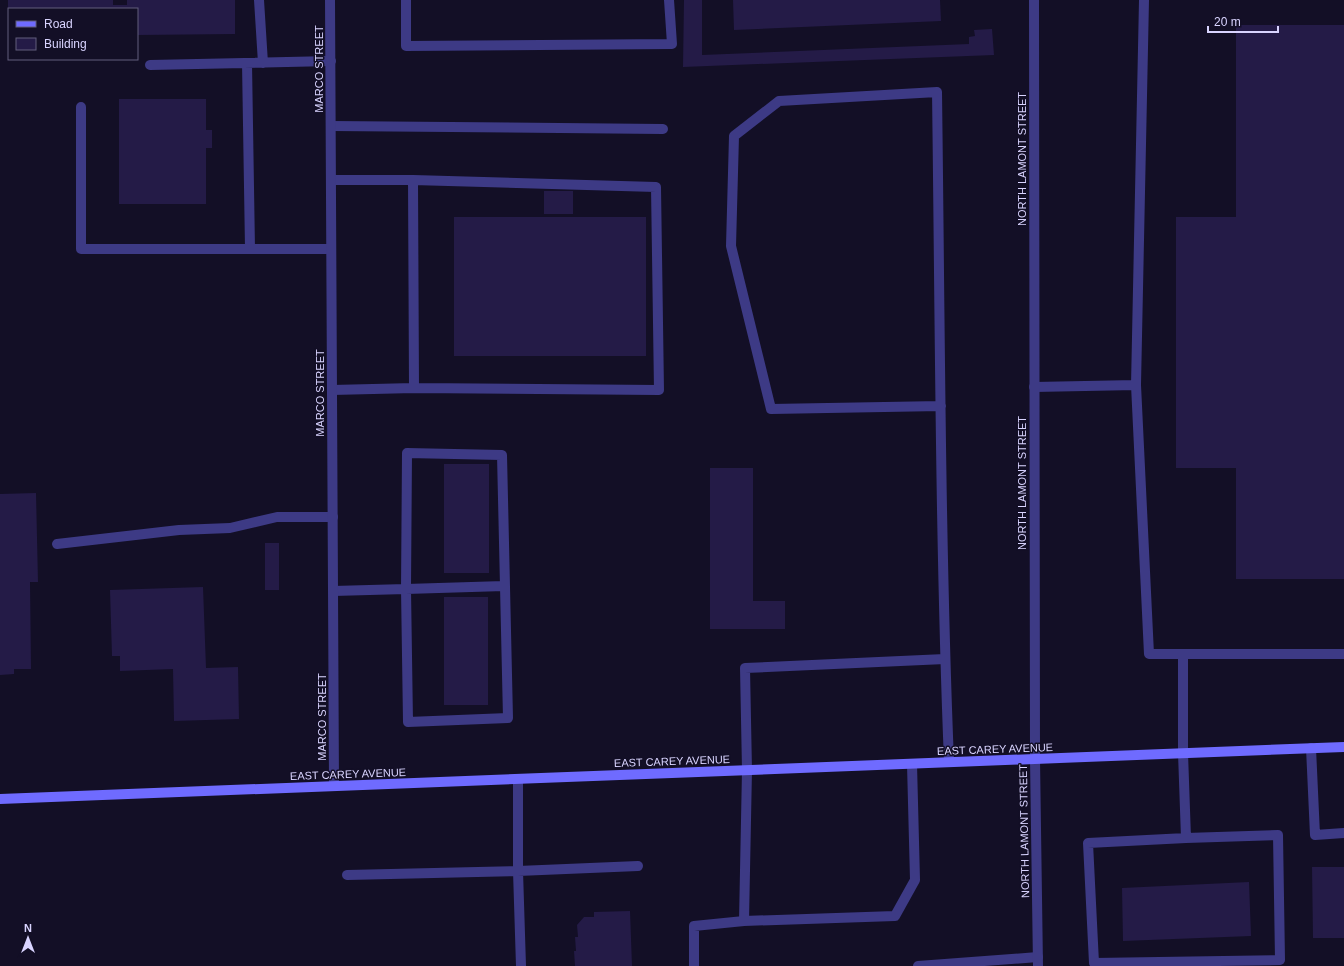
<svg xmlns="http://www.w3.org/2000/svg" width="1344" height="966" font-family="Helvetica,sans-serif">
<rect width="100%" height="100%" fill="#130f26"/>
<path fill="#241b47" d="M8,0H113V5H127V0H235V34L137,35V9H9V14H8Z
M684,0H702V55L969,44V37L975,36L974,30L992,29L994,55L683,67Z
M733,0H940L941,21L734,30Z
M1236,25H1344V579H1236V468H1176V217H1236Z
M119,99H206V130H212V148H206V204H119Z
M544,191H573V214H544Z
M454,217H646V356H454Z
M444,464H489V573H444Z
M710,468H753V601H785V629H710Z
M36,493L38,582H30L31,669H14V674L0,675V494Z
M265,543H279V590H265Z
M203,587L206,668L238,667L239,719L174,721L173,669L120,671V656H112L110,590Z
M444,597H488V705H444Z
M1312,867H1344V938H1313Z
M1249,882L1251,936L1123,941L1122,888Z
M630,911L632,966H575L574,951H576L575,937H578L577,925L584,917H594V912Z"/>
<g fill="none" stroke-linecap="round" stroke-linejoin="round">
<path stroke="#3d3a85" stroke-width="10" d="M259,0L263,63
M406,0V46L672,44L669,0
M150,65L331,61
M81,107V249H250L247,63
M331,126L663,129
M331,180H413L414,388L332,390
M413,180L656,187L659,390L414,388
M250,249H331
M1136,385L1149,654H1344
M1034,387L1136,385L1144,0
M941,406L771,409L731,246L734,136L779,101L937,92C940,315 940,539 949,762
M57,544L179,530L230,528L277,517H333
M333,591L406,589L407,453L502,455L508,718L408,722L406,589L504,586
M1183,654V753L1186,838L1278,835L1280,960L1094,963L1088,843L1186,838
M1311,748L1315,835L1344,833
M518,779V871L521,966
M347,875L518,871L638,866
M744,921L895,916L915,880L912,764
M694,966V926L744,921L747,770L745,668L945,659
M918,966L1038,957"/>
<path stroke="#3d3a85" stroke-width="10" d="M330,0L334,786
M1034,0L1035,759L1038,966"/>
<path stroke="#6f6bff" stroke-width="10" d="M0,799L1344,747"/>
</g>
<g text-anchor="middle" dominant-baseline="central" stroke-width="3" stroke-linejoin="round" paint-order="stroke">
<g font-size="11" fill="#d9d4ff" stroke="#130f26">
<text transform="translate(319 69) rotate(-90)">MARCO STREET</text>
<text transform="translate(1022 159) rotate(-90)">NORTH LAMONT STREET</text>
<text transform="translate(320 393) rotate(-90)">MARCO STREET</text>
<text transform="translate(1022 483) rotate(-90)">NORTH LAMONT STREET</text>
<text transform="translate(322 717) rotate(-90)">MARCO STREET</text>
<text transform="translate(995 749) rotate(-2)">EAST CAREY AVENUE</text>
<text transform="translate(672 761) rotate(-2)">EAST CAREY AVENUE</text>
<text transform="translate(348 774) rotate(-2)">EAST CAREY AVENUE</text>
<text transform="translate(1024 831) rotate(-91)">NORTH LAMONT STREET</text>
</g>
</g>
<rect x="8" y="8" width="130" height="52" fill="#130f26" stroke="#625e7d"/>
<rect x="16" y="21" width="20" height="6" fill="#6f6bff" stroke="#625e7d"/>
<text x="44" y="28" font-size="12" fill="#d9d4ff">Road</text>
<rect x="16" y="38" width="20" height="12" fill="#241b47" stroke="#625e7d"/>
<text x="44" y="48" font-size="12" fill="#d9d4ff">Building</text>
<g transform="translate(28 938)" stroke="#130f26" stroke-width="3" paint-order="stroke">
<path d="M0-3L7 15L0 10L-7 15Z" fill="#d9d4ff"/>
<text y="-6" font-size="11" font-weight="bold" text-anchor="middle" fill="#d9d4ff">N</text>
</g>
<path d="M1208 26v6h70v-6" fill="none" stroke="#d9d4ff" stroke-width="2"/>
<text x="1214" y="26" font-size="12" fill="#d9d4ff" stroke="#130f26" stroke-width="3" paint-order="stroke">20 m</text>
</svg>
